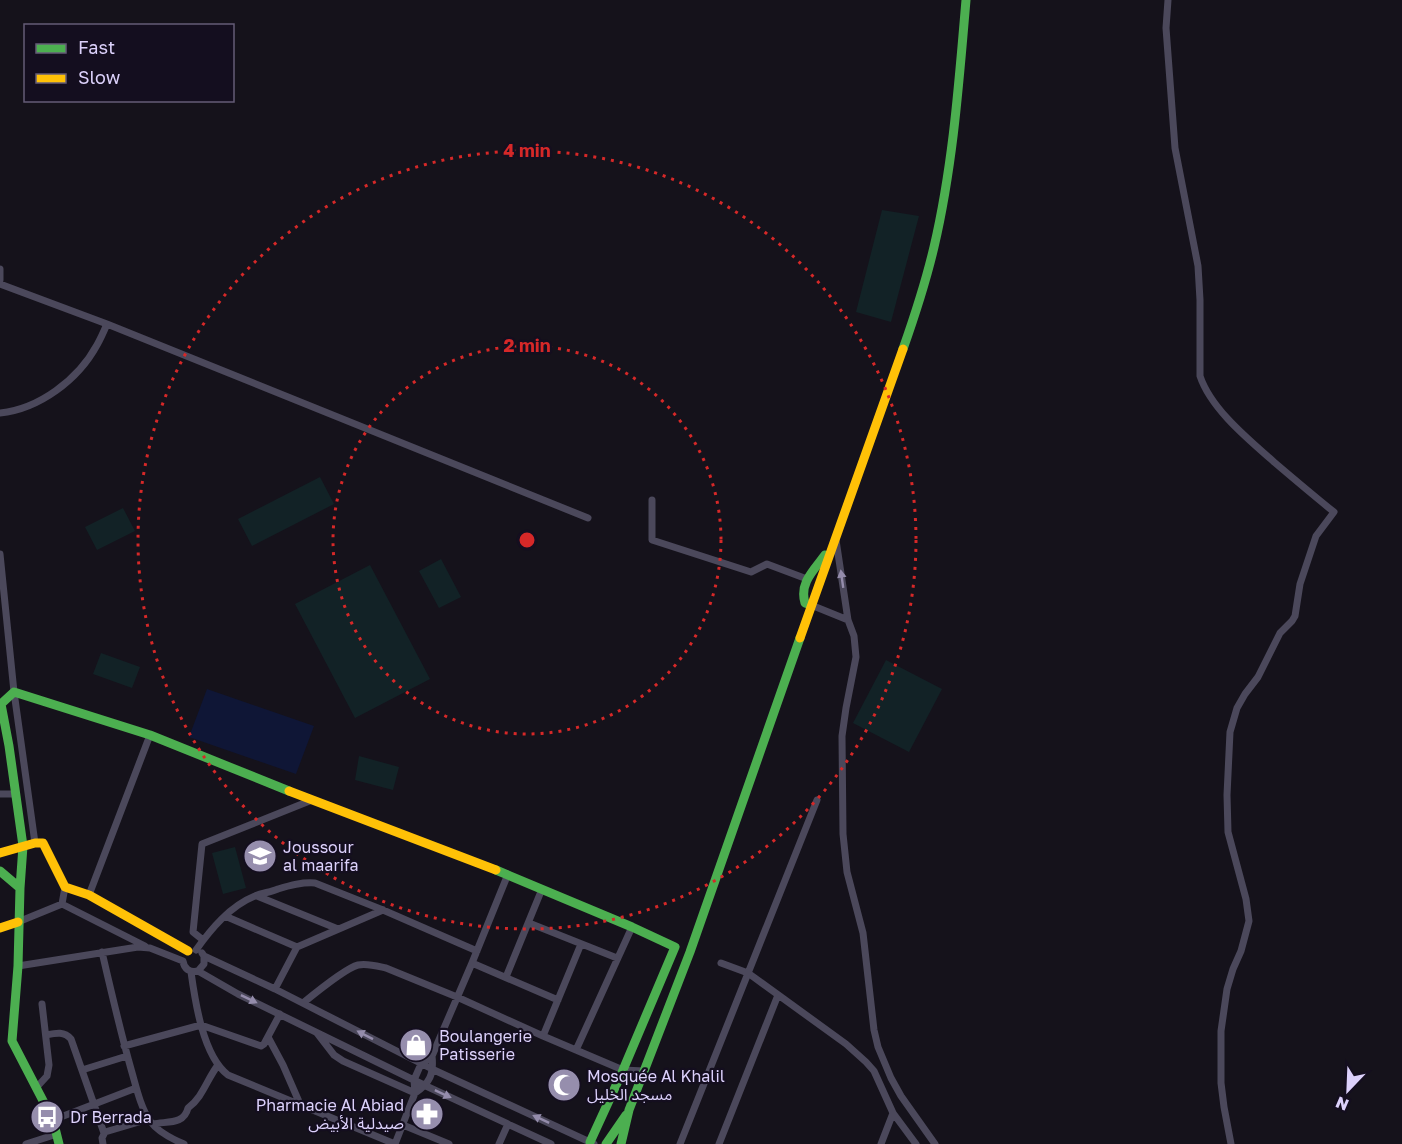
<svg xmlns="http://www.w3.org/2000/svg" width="1402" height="1144" font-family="'Golos Text','Noto Sans Arabic',sans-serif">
<rect width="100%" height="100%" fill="#15121b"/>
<path fill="#122226" d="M882,210L919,216L891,322L856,312Z
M320,477L334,504L252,546L238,519Z
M123,508L135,531L97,550L85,527Z
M441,559L461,597L439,608L419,571Z
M370,565L430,679L355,718L295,604Z
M101,653L140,667L132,688L93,674Z
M886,660L942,689L909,752L853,723Z
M359,756L399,767L393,790L355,780Z
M235,847L246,888L223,894L212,853Z"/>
<path fill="#0f1636" d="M207,689L314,726L296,774L189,737Z"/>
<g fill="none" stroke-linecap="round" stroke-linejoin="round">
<path stroke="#4b485b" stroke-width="7" d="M1168,0L1166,28L1175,148L1198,266L1200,300V376C1211,409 1248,439 1274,462C1294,479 1314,496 1334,512L1316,536L1300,584L1295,616L1292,621L1280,633L1258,677L1245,694L1237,708L1230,732L1227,795L1228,832L1246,899L1249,921L1241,951L1233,969L1227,989L1221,1031V1083L1224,1107L1231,1144
M0,269V280
M0,284L107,324L588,518
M0,413C39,409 78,380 97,345C101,338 104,331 107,324
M652,500V540L751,572L767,564L807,579
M836,540L848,620L854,636L856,657L846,708L842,736L843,834L847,872L863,933L874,1030L878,1047L891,1078L901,1096L935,1144
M0,554L14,692L35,843
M811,605L848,620
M0,794H16
M89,895L150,735
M257,896L338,929
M62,904L145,946
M225,916L297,947
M18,922L62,904L65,887
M529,923L617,958
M203,940L193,932L202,844L312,800
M196,950C211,929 230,906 255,896C262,893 271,892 278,889C291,885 302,882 315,883L383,910L477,951
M102,952C111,991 120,1030 131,1069C136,1086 140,1106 150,1121C158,1132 172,1139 184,1144
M204,956L275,989L434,1070L594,1144
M472,963L558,1000
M721,963L748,973L846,1044L866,1062L874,1071L893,1113L916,1144
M18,966L138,947L150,948L183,961C184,969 190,973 198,971L238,994L426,1086L551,1144
M198,971L204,964V956L202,953
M191,972C195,1001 203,1056 228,1075L395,1144
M506,977L542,889
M275,989L297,947L383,910
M303,1003C314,994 346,968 358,965C367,963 377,966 386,968L457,997L543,1036L623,1070L644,1071
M317,1033L334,1055L343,1061L415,1093
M46,1035C56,1033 64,1031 71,1039L104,1133
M543,1036L581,944
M268,1037L283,1065L300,1104
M124,1046L201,1025L261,1046L264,1044L280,1014
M576,1050L632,927
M82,1070L127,1056
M36,1088L47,1076L49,1065L42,1004
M415,1093C430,1083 434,1074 432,1056L472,963L508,874
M53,1120L136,1088
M153,1124C167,1121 184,1125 188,1108C203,1097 207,1079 218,1065
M403,1125L449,1144
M26,1144L57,1134
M103,1144L102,1138L105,1132L149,1119
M395,1144L415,1093L414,1080L421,1064L432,1056
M499,1144L508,1124
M680,1144L817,800
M719,1144L778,995
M881,1144L893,1113"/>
<path stroke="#4caf50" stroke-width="9" d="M903,349C915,315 926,281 934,247C953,166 959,82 966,0
M811,605L805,603C799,583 814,570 825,555
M496,870L632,927L675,947L623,1070L590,1142
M0,871L20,888
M59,1144L53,1120L12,1041L18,966L20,888L23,846L9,746L1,704L14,692L150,735L289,791
M606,1144L626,1115
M621,1144L629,1110L690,952L800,638"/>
<path stroke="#ffc107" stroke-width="9" d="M800,638L903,349
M289,791L496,870
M0,853L35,843H43L65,887L89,895L188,951
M0,928L18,922"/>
</g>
<defs><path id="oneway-solid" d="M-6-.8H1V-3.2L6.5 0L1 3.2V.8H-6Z" transform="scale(1.5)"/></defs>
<g fill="#948cab">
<use href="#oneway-solid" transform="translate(842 579) rotate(-98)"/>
<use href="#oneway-solid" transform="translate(249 999) rotate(26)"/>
<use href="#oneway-solid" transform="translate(365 1035) rotate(-153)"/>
<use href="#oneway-solid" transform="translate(443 1094) rotate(25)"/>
<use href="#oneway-solid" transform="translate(541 1119) rotate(-155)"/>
</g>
<g fill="none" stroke="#d62828" stroke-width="3" stroke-dasharray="3 6">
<circle cx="527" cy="540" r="194"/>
<circle cx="527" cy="540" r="389"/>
</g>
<defs>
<symbol id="school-disc" viewBox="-11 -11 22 22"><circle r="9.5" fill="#968ead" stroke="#140e1f"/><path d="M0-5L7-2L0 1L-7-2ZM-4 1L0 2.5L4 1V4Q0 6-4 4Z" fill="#fff"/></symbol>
<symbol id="shop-disc" viewBox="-11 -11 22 22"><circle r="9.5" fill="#968ead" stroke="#140e1f"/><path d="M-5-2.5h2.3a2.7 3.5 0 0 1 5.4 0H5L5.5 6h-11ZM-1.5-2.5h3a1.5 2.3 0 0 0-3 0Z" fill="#fff"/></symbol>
<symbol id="mosque-disc" viewBox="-11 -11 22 22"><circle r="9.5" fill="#968ead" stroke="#140e1f"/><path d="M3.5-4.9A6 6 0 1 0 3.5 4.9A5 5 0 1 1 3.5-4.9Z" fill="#fff"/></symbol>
<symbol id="pharmacy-disc" viewBox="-11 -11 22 22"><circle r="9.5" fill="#968ead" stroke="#140e1f"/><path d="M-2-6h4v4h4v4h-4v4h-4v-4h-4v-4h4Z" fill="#fff"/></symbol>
<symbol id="bus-disc" viewBox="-11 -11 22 22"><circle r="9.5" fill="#968ead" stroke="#140e1f"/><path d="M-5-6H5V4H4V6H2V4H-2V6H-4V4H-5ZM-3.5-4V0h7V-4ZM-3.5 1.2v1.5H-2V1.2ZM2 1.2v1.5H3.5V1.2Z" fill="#fff"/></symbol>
</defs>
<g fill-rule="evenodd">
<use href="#school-disc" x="241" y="837" width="38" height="38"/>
<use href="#shop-disc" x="397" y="1026" width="38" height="38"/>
<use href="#mosque-disc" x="545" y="1066" width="38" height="38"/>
<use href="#pharmacy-disc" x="408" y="1095" width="38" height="38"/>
<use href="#bus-disc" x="28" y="1098" width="38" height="38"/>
</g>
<g text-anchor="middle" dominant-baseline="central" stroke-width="4.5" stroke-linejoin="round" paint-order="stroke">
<g font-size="16" fill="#dcd1fb" stroke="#140e1f" text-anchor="start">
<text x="283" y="847">Joussour<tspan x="283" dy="18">al maarifa</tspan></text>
<text x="439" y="1036">Boulangerie<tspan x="439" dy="18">Patisserie</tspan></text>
<text x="587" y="1076">Mosquée Al Khalil<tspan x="587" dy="18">مسجد الخليل</tspan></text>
<text x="404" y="1105" text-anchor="end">Pharmacie Al Abiad<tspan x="404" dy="18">صيدلية الأبيض</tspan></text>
<text x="70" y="1117">Dr Berrada</text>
</g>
</g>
<circle cx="527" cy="540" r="9" fill="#d62828" stroke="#140e1f" stroke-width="3"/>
<g font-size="18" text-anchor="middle" font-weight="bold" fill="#d62828" stroke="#140e1f" stroke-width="4.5" stroke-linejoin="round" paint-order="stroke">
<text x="527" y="157">4 min</text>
<text x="527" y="352">2 min</text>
</g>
<rect x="24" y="24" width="210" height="78" fill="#140e1f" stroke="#645c77" stroke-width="1.5"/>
<rect x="36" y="44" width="30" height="9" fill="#4caf50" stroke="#645c77" stroke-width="1.5"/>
<text x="78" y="54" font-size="18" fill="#dcd1fb">Fast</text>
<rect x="36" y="74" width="30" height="9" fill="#ffc107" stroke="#645c77" stroke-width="1.5"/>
<text x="78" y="84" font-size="18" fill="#dcd1fb">Slow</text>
<g transform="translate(1348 1090) rotate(203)" stroke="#140e1f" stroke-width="4.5" paint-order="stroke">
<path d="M0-4.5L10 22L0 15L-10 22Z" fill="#dcd1fb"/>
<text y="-9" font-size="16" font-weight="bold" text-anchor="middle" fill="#dcd1fb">N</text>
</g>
</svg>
